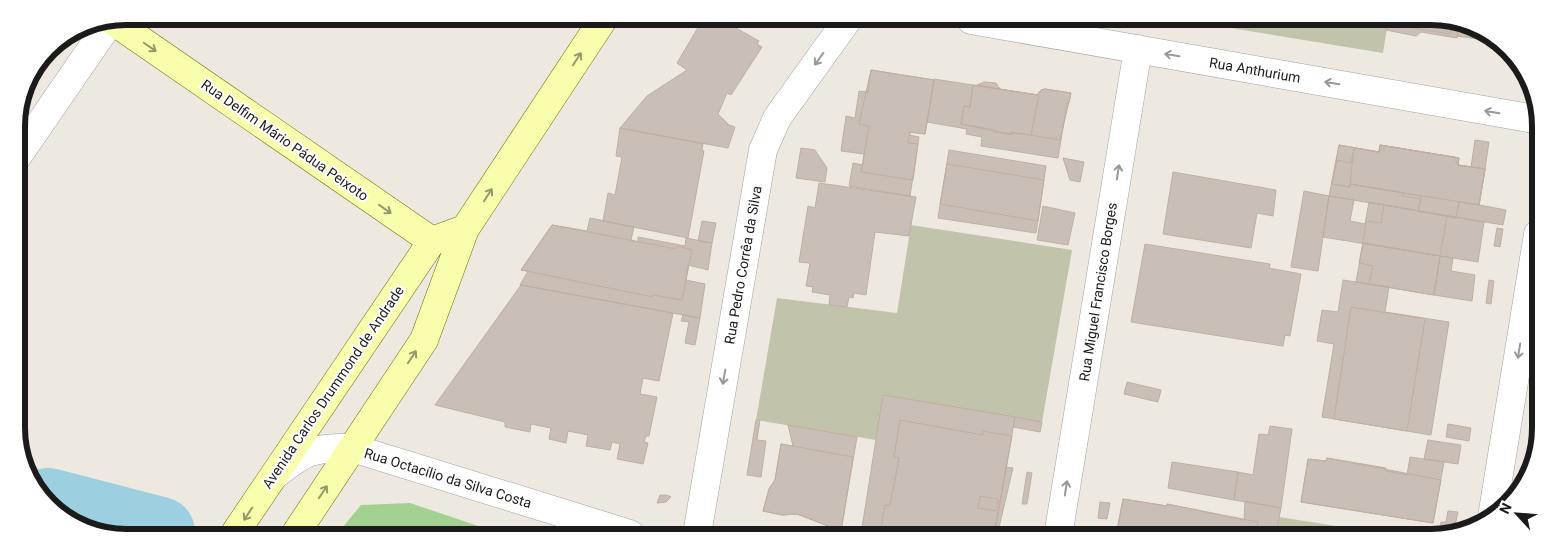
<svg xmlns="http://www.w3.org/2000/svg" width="1557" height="554" font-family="Roboto,sans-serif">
<rect width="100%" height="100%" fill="#eee9e0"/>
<path fill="#c2c3ab" d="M1188,21L1388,22L1383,53Z
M911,225L1072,250L1042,422L883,395L876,440L756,420L777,298L897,313Z
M1279,517L1406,537H1276Z"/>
<path fill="#a3d191" d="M410,503L502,534L338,533L361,505Z"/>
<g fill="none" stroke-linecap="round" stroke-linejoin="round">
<path stroke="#9ccfdf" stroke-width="70" d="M48,503L160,532"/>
</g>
<path fill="#cabfb6" stroke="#c0afa1" d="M703,19H720L759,41L757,44L762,47L731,95L727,93L718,114L729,125L735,127L728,148L620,128L647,96L687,70L677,63Z
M1388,22H1460L1457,38L1421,32L1416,36L1386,30Z
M1394,22H1452L1450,34L1393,25Z
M1460,22H1466L1479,31L1459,27Z
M1460,22H1466L1479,31L1459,27Z
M1459,27L1479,31L1485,35L1484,40L1457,36Z
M871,70L934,80L925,134L910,132V135L919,137L910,196L849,186L853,163L863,165L864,154L841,151L846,116L855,118L859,91L868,92Z
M871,70L934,80L925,134L910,132L908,143L918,144L913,180L861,172L869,126L859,124Z
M934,79L1037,95L1041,90L1045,89L1071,93L1069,103H1067L1058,158L981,146L982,137L966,134L967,129L927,122Z
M984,82L996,83L1000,89L977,85Z
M973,85L1039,95L1031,135L995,132L996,130L961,124L964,106L970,107Z
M973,85L1037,95L1041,90L1045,89L1071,93L1060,140L1011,132V135L961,124L964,106L970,107Z
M620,128L703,144L702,150L704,151L688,238L603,221L608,193L615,195L622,157L616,156Z
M1475,140L1489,142L1485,169L1471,167Z
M1339,145L1379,152L1380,145L1386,146L1459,158L1458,165L1485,169L1479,205L1506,210L1503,225L1329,196Z
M1339,145L1379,152L1380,145L1386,146L1459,158L1458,165L1485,169L1479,205L1459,202L1456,218L1418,211L1421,199L1402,196L1403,193L1350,184V187L1332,184Z
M1380,145L1459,158L1458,165L1485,169L1479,205L1459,202L1456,218L1418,211L1421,196L1350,184V187L1332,184L1337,160L1351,163L1354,148L1379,152Z
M1386,146L1454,157L1458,165L1485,169L1479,205L1350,184L1354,148L1379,152Z
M801,148L815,150L827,168L825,182L796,178Z
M949,150L1046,166L1036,233L938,218Z
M1063,158L1084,162L1080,182L1070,180Z
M947,164L1044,180L1038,221L940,204Z
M1173,172L1276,190L1273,216L1257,213L1251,248L1163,234Z
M819,183L916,197L909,236L875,232L866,295L854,293L853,298L849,297L847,307L829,305L830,295L812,292L813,287L806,286L810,263L799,262L808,206L815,208Z
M1304,191L1329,196L1318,271L1291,267Z
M1329,196L1354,200L1350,221L1365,224L1369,202L1484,222L1478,262L1323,237Z
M1384,205L1447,216L1440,256L1363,243L1366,221L1381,223Z
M1043,206L1075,213L1068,245L1037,240Z
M590,218L634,227L631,240L638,242V237L685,246L686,238L712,243L708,270L688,265L686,280L705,284L700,318L520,285L528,271L521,270L552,225L587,231Z
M702,221L716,223L712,243L698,241Z
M552,225L676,249L677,246L692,250L682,300L653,295V297L521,270Z
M1497,228L1503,229L1500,247L1494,246Z
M1363,243L1440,256L1434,295L1369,284L1373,266L1359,263Z
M1363,243L1440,256L1434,295L1356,282Z
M1145,244L1270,264L1269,268L1301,274L1290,336L1285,335L1283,346L1131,322Z
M1440,256L1453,258L1451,271L1475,275L1472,301L1434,295Z
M1343,280L1389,287L1385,312L1449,322L1431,435L1322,417L1334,344L1317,341L1322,310L1338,312Z
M1489,280L1494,281L1491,304L1486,303Z
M521,285L673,313L659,381L643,378L640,394L657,397L649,436H646L644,442L648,443L643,464L617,459L620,444L612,442L610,450L586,446L588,435L568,431L566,443L549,439L551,428L531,424L530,432L505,427V422L435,405Z
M1351,307L1425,319L1407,431L1334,419Z
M683,315L700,318L695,345L685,343L689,322L681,321Z
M1127,382L1161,390L1158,402L1124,394Z
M883,395L1015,417L994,536L861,534Z
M1015,417L1042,422L1040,432L1013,427Z
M756,420H760L757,440L766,441L761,477L747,475Z
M900,420L983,435V431L1012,436L994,536L880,535L885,505L890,506L899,458L894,457Z
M1448,424L1471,428L1469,441L1446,437Z
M788,425L857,437L841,531L797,514L782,515L763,511L769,489L775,480L781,444L793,446Z
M1270,426L1292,429L1281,508L1234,500L1238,472L1253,475L1259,434L1268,435Z
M1428,440L1461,445L1458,464L1424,459Z
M781,444L853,457L841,531L797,514L782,515L763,511L769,489L775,480Z
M1410,457L1444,462L1433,523L1301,502L1308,459L1326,461L1327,458L1386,468V471L1407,475Z
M1327,458L1441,480L1433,523L1301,502L1308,459L1326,461Z
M1172,462L1238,472L1234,500L1168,488Z
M1006,467L1013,468L997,536H994Z
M1027,472L1032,473L1027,504H1022Z
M660,495H667L671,497L666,502L657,503Z
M980,496L998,499L996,511L978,508Z
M1123,499L1167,506V504L1244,520L1245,501L1281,508L1275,537L1116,536Z
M1123,499L1167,506V504L1258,522L1256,537L1116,536Z
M1100,502L1110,503L1107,519L1098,518Z
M1448,511L1458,512L1454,531L1438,538L1441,522H1446Z"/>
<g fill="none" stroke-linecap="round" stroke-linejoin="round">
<defs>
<path id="street" d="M971,20L1540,120
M17,157L112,19
M275,475C305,451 313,447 352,448L630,534
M1492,517L1538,234
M697,534L763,150L777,118L848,19
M1058,536L1138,49"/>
<path id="secondary" d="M110,19L432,241L465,229
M235,533L432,241
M296,533L424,340L465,229L604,18"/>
</defs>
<use href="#street" stroke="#a2a2a2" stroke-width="29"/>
<use href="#secondary" stroke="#667400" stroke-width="29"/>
<use href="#street" stroke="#fff" stroke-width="28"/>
<use href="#secondary" stroke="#f9fead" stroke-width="28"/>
</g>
<defs><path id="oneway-shaft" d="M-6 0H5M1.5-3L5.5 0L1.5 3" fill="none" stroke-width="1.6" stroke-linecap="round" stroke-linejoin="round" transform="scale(1.25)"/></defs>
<g stroke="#95986b">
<use href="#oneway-shaft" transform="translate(150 47) rotate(35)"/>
<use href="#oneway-shaft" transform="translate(577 59) rotate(-57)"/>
<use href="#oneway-shaft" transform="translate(488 195) rotate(-57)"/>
<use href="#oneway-shaft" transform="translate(385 209) rotate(35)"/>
<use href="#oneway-shaft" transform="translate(412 357) rotate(-56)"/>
<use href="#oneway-shaft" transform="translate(323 492) rotate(-56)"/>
<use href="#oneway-shaft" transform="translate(248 514) rotate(123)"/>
</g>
<g stroke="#989898">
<use href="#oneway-shaft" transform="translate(1172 55) rotate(-170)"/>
<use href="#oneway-shaft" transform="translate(819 59) rotate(126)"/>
<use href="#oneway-shaft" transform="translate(1332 83) rotate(-170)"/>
<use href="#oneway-shaft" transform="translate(1492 112) rotate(-170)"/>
<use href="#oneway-shaft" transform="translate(1118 172) rotate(-81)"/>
<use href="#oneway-shaft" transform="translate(1519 351) rotate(99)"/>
<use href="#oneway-shaft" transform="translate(724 377) rotate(100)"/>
<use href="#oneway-shaft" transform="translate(1066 488) rotate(-81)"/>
</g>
<g text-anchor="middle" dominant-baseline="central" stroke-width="4" stroke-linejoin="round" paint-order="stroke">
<g font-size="14" fill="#1b1b1b" stroke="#fff">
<text transform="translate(1255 70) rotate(10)">Rua Anthurium</text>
<text transform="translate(285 140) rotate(35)">Rua Delfim Mário Pádua Peixoto</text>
<text transform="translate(743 265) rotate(-80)">Rua Pedro Corrêa da Silva</text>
<text transform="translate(1098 292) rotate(-81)">Rua Miguel Francisco Borges</text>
<text transform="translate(333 387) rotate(-56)">Avenida Carlos Drummond de Andrade</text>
<text transform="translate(448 478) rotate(17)">Rua Octacílio da Silva Costa</text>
</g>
</g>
<path d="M0 0H1557V554H0ZM126 25H1431A101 101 0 0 1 1532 126V428A101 101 0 0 1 1431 529H126A101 101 0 0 1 25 428V126A101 101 0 0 1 126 25Z" fill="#fff" fill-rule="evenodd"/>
<path fill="none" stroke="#1b1b1b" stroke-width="6" d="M126 25H1431A101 101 0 0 1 1532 126V428A101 101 0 0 1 1431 529H126A101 101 0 0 1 25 428V126A101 101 0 0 1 126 25Z"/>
<g transform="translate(1517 514) rotate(296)" stroke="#ffffff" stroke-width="4" paint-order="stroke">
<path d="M0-4L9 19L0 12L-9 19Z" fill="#1b1b1b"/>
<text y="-8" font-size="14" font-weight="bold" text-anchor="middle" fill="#1b1b1b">N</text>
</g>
</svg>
